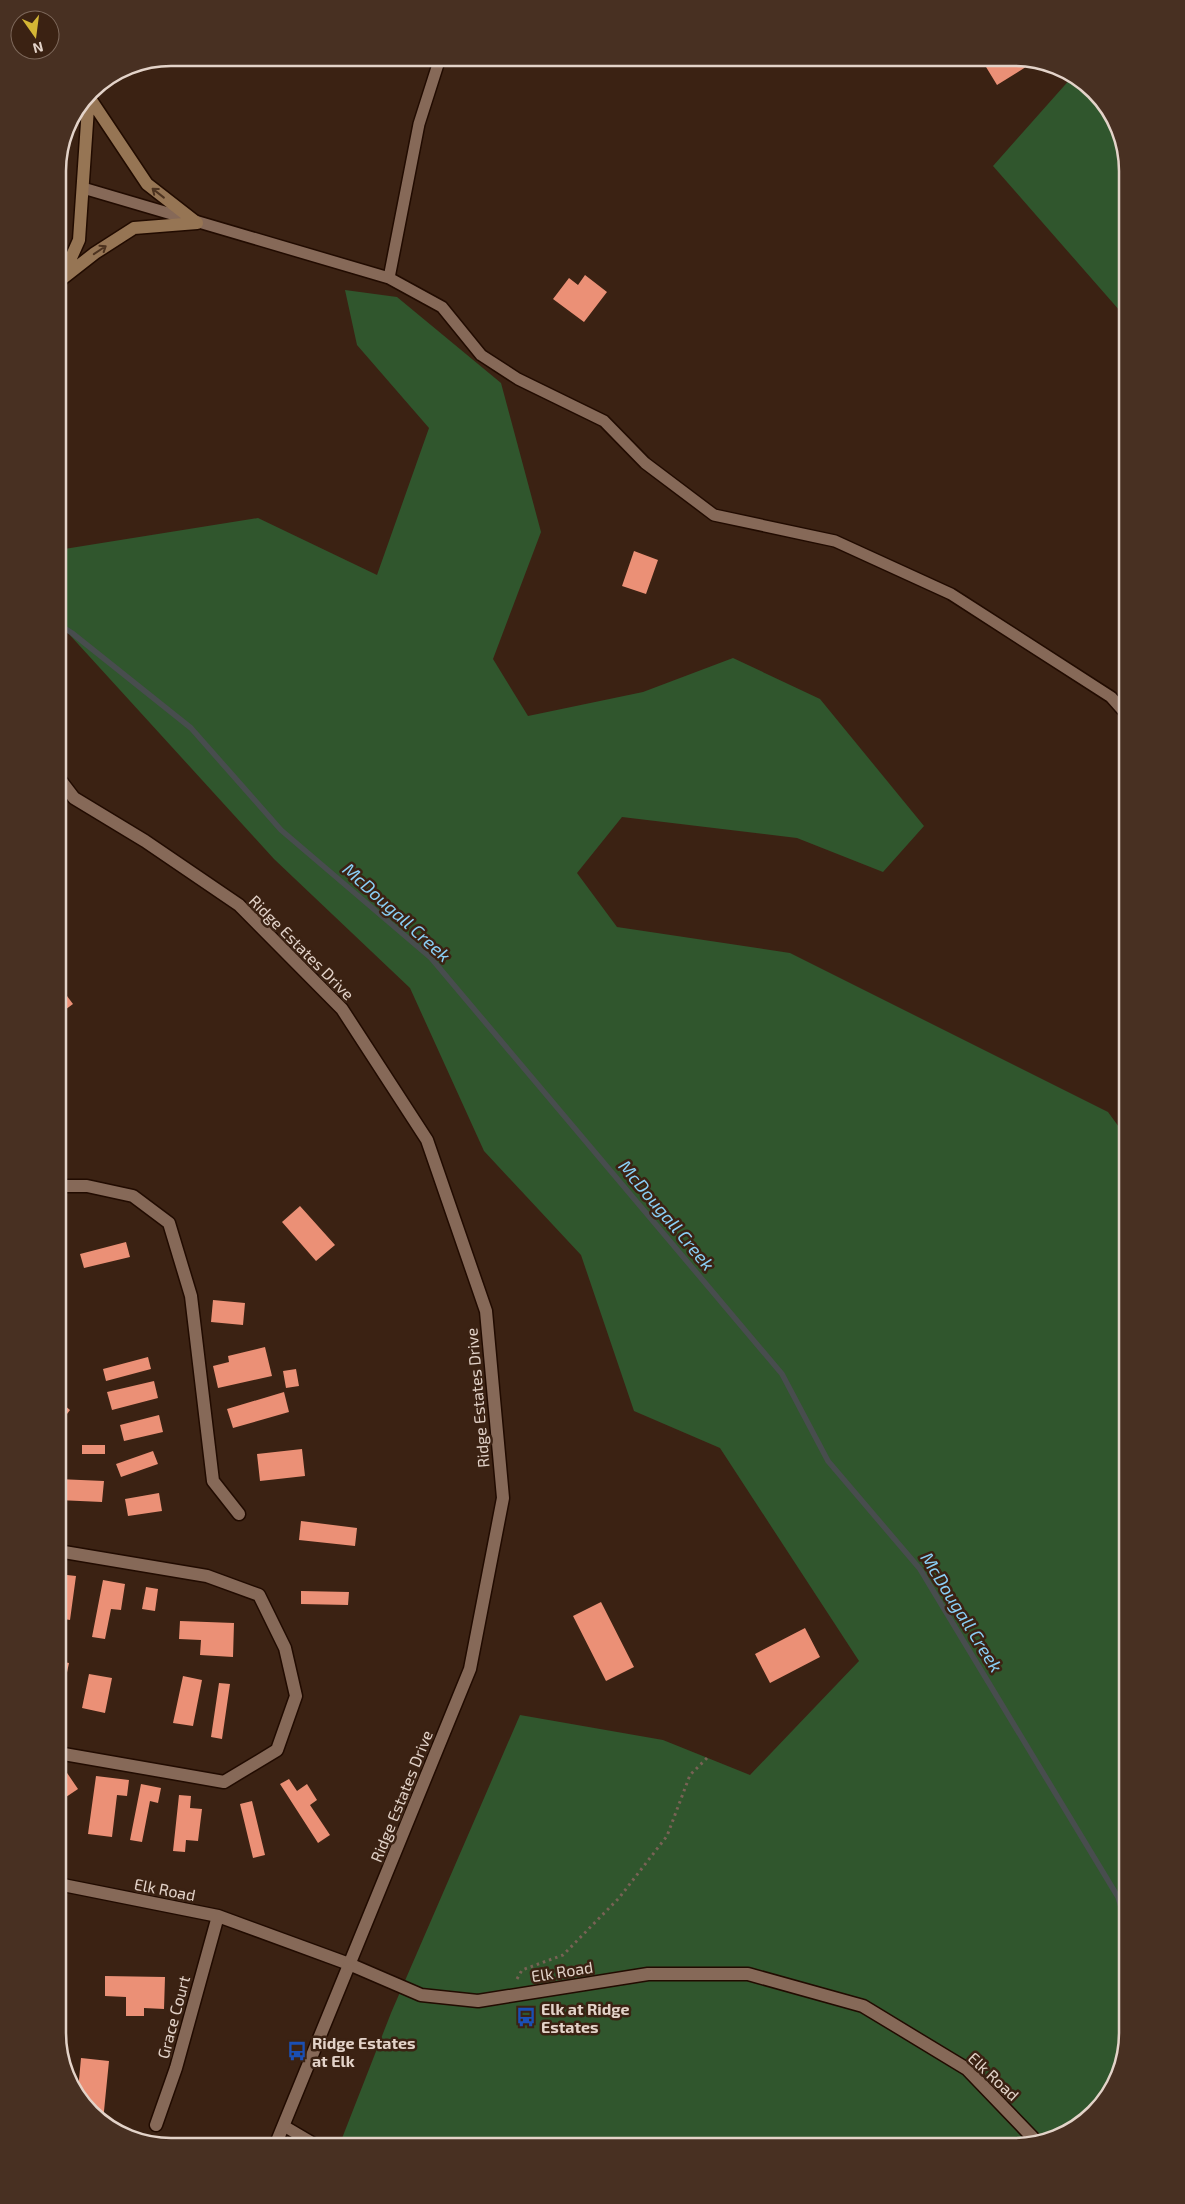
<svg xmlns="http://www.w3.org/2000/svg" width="1185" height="2204" font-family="'Exo 2',sans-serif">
<rect width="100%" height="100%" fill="#3b2213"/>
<path fill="#30562d" d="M1072,77L1083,81L1119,128L1127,172V319L993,166Z
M345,290L397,297L501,383L541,532L493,659L528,716L643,692L733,658L820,699L924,826L883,872L797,838L622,817L577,873L617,927L790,953L1108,1112L1127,1138V1740L1118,1745L1127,1774V2033L1108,2096L1057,2138L1013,2146H339L391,2013L520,1715L663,1740L750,1775L859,1661L720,1448L634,1411L581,1255L484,1151L410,988L274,859L58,622V550L258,518L377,575L429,428L357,345Z"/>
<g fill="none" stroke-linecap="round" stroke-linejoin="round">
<path stroke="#484d4e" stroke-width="5.5" d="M58,624L72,633L191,728L281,830L431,958L782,1374L828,1461L920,1569L1118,1897L1127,1927"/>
</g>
<path fill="#eb9076" d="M990,58H1021L1025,59L1029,65L997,85L983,62Z
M585,275L607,292L584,322L553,299L569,278L578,285Z
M634,551L658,560L646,594L622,586Z
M58,984L73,1004L58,1015Z
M300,1206L335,1245L316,1261L282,1222Z
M126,1242L130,1257L84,1268L80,1254Z
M213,1300L245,1303L243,1325L211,1322Z
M265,1347L272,1376L218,1388L213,1366L229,1362L228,1356Z
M148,1357L151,1369L106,1381L103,1369Z
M296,1369L299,1386L286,1388L283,1371Z
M154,1381L158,1398L112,1410L107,1392Z
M284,1392L289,1412L233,1428L227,1409Z
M58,1400L70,1410L58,1426Z
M159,1415L163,1432L124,1441L120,1425Z
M82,1445H105V1454H82Z
M302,1449L305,1476L260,1481L257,1454Z
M153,1451L158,1464L121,1477L116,1464Z
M58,1479L104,1481L102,1502L58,1500Z
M159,1493L162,1511L128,1516L125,1499Z
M301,1521L357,1528L355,1546L299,1540Z
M58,1574L76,1576L70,1620L58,1618Z
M103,1580L125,1584L121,1610L111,1609L105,1639L92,1637Z
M146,1587L158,1589L155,1611L142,1609Z
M301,1591L349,1592L348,1605L301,1604Z
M601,1602L634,1667L606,1681L573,1616Z
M180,1621L234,1623L233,1657L200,1655L201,1640L179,1639Z
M805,1628L820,1657L770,1683L755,1654Z
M58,1661L69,1663L58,1715Z
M89,1674L112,1678L105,1713L82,1708Z
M183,1676L202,1680L193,1726L173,1723Z
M219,1683L230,1684L222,1739L211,1737Z
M63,1767L78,1789L63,1799L58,1791V1771Z
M96,1776L129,1780L127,1796L117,1795L112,1837L88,1834Z
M289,1779L297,1791L307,1784L317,1800L310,1805L330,1835L318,1843L280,1784Z
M141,1784L161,1788L158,1803L150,1801L142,1842L130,1840Z
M179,1795L191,1796L190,1808L202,1809L198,1841L186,1840L185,1852L173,1851Z
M252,1801L265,1855L253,1858L240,1804Z
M58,1807L63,1808L58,1829Z
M105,1976L165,1977L164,2009L144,2008V2016H126V1997L105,1996Z
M58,1992L66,1993L63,2016L58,2015Z
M81,2058L109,2061L103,2121L78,2091Z"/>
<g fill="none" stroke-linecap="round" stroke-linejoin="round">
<defs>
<path id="service" d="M83,188L389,278L442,307L481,355L518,379L604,421L645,463L714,515L835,541L951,594L1111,697L1127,715
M389,278L419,124L440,58
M284,2126L318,2146"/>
<path id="minor" d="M58,1186H87L133,1196L169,1223L191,1296L213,1481L239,1514
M58,1753L224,1782L277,1750L296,1696L285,1648L259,1595L207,1576L58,1551
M58,1884L218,1916L349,1964
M156,2125L176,2068L218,1916"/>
<path id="tertiary" d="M58,777L74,798L145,841L239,905L342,1009L427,1140L486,1311L503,1498L470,1669L275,2146
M349,1964L421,1995L478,2001L648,1974H748L863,2006L967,2069L1037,2142"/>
<path id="secondary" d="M89,97L147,184L197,223
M63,278L95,253L134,228L197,223
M58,287L79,240L89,93"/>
</defs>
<use href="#service" stroke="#210b00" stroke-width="14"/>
<use href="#minor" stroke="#210b00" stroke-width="15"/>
<use href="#tertiary" stroke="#210b00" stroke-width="15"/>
<use href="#secondary" stroke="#210b00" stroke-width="15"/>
<path stroke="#786255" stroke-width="3" stroke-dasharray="2.5 4" stroke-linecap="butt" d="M517,1979L522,1970L563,1955L619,1898L667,1836L690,1775L707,1758"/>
<use href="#service" stroke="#866958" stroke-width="11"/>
<use href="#minor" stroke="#866958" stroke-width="12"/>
<use href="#tertiary" stroke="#866958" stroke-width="12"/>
<use href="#secondary" stroke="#967554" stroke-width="12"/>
</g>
<defs><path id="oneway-shaft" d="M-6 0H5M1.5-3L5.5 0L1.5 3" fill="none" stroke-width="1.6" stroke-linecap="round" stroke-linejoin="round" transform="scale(1.25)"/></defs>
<g stroke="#4d3320">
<use href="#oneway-shaft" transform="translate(158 193) rotate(-142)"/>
<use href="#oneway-shaft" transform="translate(100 250) rotate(-34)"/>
</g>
<defs>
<symbol id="bus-bare" viewBox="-9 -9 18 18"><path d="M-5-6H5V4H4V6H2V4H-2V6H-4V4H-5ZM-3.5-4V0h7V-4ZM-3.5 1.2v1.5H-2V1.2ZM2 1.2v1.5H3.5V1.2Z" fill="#1a4fb4" stroke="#3b2213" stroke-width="2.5" paint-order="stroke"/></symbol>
</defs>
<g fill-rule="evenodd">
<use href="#bus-bare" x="512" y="2003" width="28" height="28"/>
<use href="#bus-bare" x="283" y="2037" width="28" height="28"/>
</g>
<g text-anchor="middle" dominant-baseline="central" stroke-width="5" stroke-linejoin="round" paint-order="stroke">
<g font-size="16" fill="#e3d3c9" stroke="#3b2213">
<text transform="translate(302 947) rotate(45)">Ridge Estates Drive</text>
<text transform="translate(477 1398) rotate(-95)">Ridge Estates Drive</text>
<text transform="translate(401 1796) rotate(-68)">Ridge Estates Drive</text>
<text transform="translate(165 1889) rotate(11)">Elk Road</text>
<text transform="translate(562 1971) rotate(-9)">Elk Road</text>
<text transform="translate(173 2017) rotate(-75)">Grace Court</text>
<text transform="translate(994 2076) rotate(43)">Elk Road</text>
</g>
<g font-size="16" font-weight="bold" fill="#e3d3c9" stroke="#3b2213" text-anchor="start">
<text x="541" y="2008">Elk at Ridge<tspan x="541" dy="18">Estates</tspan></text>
<text x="312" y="2042">Ridge Estates<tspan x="312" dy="18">at Elk</tspan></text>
</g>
<g font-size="18" font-style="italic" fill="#8acff6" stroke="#3b2213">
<text transform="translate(397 912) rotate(42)">McDougall Creek</text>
<text transform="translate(667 1215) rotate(50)">McDougall Creek</text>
<text transform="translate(962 1612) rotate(58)">McDougall Creek</text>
</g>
</g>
<path d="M0 0H1185V2204H0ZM171 66H1014A105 105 0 0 1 1119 171V2033A105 105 0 0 1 1014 2138H171A105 105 0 0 1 66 2033V171A105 105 0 0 1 171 66Z" fill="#483022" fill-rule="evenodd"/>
<path fill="none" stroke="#e3d3c9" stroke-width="2.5" d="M171 66H1014A105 105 0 0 1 1119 171V2033A105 105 0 0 1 1014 2138H171A105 105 0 0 1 66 2033V171A105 105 0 0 1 171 66Z"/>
<g transform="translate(35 35) rotate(166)"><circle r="24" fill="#3b2213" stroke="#7e695c"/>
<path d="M0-4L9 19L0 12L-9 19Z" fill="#d4b635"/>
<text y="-8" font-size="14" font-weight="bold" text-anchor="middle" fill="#e3d3c9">N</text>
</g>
</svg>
